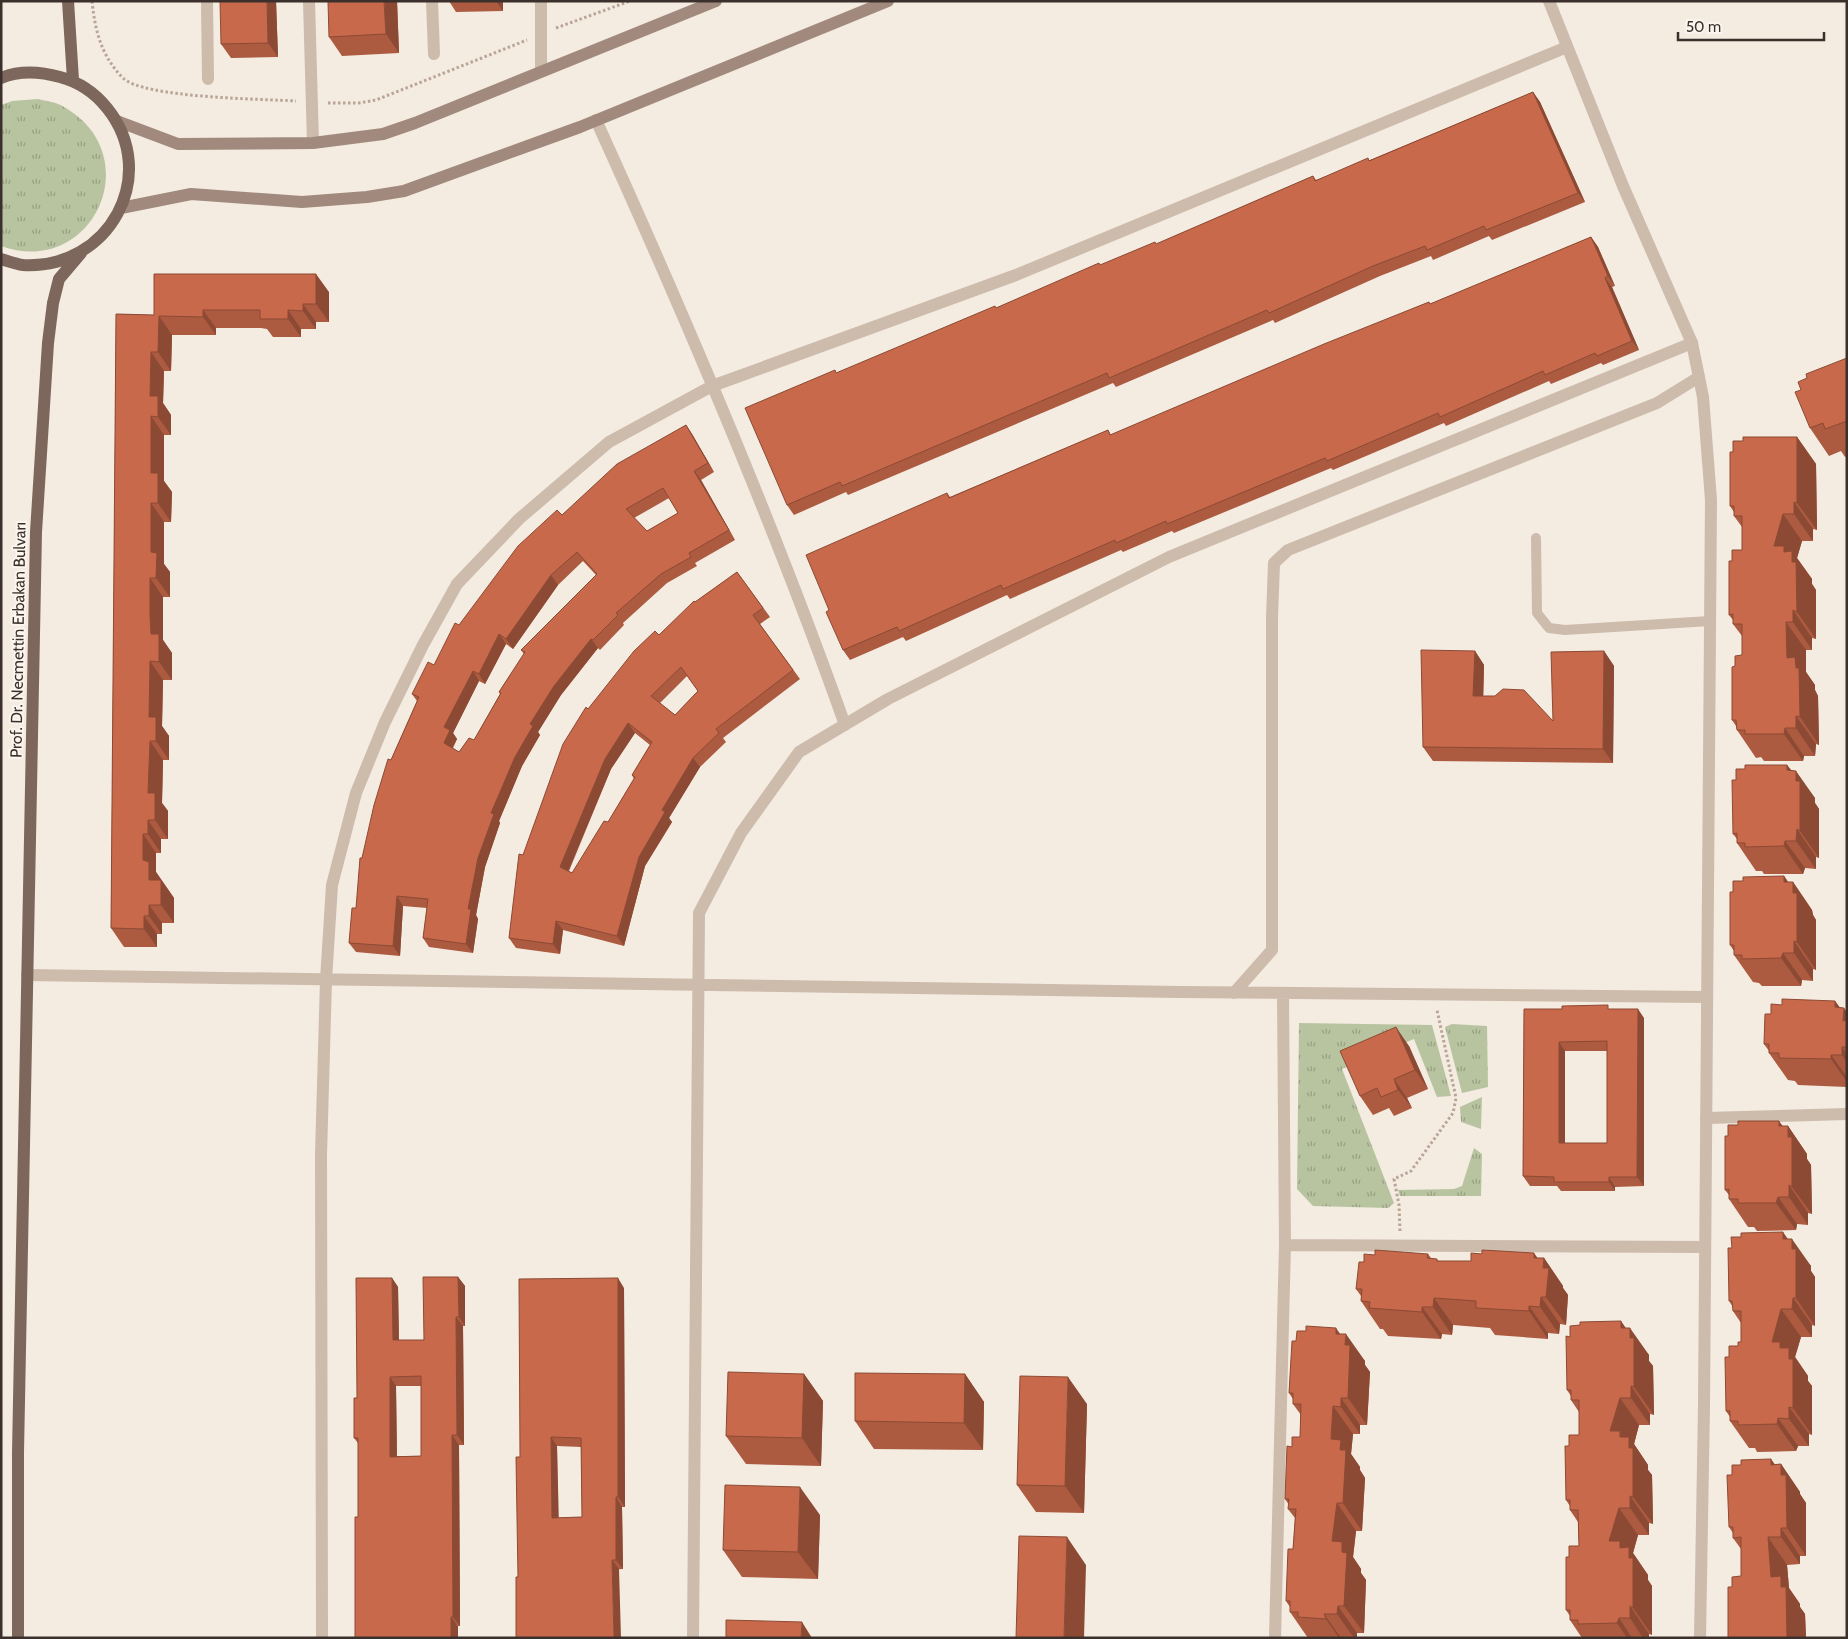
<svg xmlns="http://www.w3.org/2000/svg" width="1848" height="1639" font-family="Cabin,sans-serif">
<defs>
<pattern id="grass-tufts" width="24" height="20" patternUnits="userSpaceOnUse" patternTransform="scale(1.25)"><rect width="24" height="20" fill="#b8c4a0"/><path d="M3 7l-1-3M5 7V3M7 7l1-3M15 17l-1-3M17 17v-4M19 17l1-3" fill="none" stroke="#97a083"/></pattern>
</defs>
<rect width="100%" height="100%" fill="#f4ebe1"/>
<path fill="url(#grass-tufts)" d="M38,99C46,101 57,102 64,107C149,155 93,279 1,246V105L12,101Z
M1299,1023L1432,1025L1451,1096L1437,1097L1414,1039L1342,1069L1394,1203L1388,1208L1313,1206L1297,1189Z
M1452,1024L1487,1026L1488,1087L1462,1093L1445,1027Z
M1482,1097L1481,1129L1461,1122L1460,1107Z
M1474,1148L1482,1154L1481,1196H1400L1398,1190L1454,1189L1462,1186Z"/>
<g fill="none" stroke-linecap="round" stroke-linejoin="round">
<path stroke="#b9a596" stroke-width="3" stroke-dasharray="2.5 2.5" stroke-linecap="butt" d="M92,1C95,30 101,56 123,78C143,98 263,99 296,101
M556,28L630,1
M328,103H359L376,100L527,40
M1400,1231L1399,1205L1394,1179L1411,1171L1453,1113L1456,1098L1437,1010"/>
<path stroke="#cdbbac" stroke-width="10" d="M1536,538L1537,613L1549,628L1565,630L1710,621"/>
<path stroke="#cdbbac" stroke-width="12" d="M207,1L208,79
M309,1L313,143
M432,1L434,54
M541,71V1
M596,120C686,318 772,519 845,725
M27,975L1180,992L1707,997
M1234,993L1272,950V618L1274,563L1288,550L1657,403L1699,377
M1706,1118L1847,1114
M1285,1245L1705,1247
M322,1638L321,1155L326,980L332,885L356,793L385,722L423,645L457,584L519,519L609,442L712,386L1016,275L1567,47
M693,1638L699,913L741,833L799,752L888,699L1169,557L1692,343
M1275,1638L1285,1245L1283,993"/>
<path stroke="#cdbbac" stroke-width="12" d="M1549,1L1623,186L1692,343L1703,397L1711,500L1704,1405L1700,1638"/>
<path stroke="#a18a7d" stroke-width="12" d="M117,121L178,144L313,143L383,134L415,123L716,1
M121,208L191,194L302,202L367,197L404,191L580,127L888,1"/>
<path stroke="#7d675c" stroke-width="12" d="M68,1L73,80
M1,78C20,70 42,72 60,77C79,82 95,93 107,108C161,175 109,270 23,265C16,264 8,261 1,259
M18,1638V1452L36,532L48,343L53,303L59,279L81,253"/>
</g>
<path fill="#ac5a40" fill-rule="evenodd" d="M276,1L278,57L231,58L221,44Z
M397,1L399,53L342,56L329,37Z
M449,1H503V11L456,12Z
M1533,92L1540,102L1585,202L1492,240L1489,236L1433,260L1431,256L1380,276L1275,323L1273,320L1116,387L1113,383L848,495L846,492L794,515L787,505L996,308L1101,265L1157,244L1313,176L1316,180L1370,160Z
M1591,237L1598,247L1615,286L1612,287L1639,350L1603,365L1601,363L1551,384L1549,381L1446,426L1444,423L1333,470L1331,468L1174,533L1172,531L1123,552L1121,550L1010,599L1007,595L906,641L903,637L850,660L843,650L829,610L947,493L950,497L1108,430L1111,435L1429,302L1430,304Z
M329,292V322H316V329H301V337H273L267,329L261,328H216V335H172L171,371H164L163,403L171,415V435H164V481L172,492L171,522H164V564L170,572V597H163V640L172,653V680H163L162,726L169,736V760H163L162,803L168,811V839H161V853H156V872L174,898V923H162V934H157V947H124L111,928L116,314L154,315Z
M1847,358V456L1845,457L1841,451L1829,456L1810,428L1801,390L1807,378Z
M686,425L692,434L714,472L701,480L735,540L695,563L697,566L667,583L623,623L624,625L600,650L598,648L561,695L538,732L540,735L522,766L499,821L500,823L485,867L476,915L478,919L473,953L429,947L423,938L427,908L403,906L400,956L356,952L349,943L356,908L362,858L391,760L417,701L412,694L434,665L459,625L562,515ZM669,498L678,513L647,531L634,518ZM583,561L596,575L521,650L524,654L499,692L500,694L474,740L459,752L453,748L457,739L453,733L479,681L485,684L506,644L513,649L558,585Z
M1797,437L1816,464L1817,530L1813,529V541H1802L1797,558L1812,579V584L1816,590V639L1812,638V650H1806V672L1815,685V690L1818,696L1819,745L1816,744L1815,756H1804L1803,761H1764L1761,757L1756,758L1737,730L1736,726L1732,720L1735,666L1742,655V636L1733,624V620L1729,615L1732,561L1742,550V527L1734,516V512L1730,506L1733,452Z
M737,572L770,617L760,624L800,679L723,738L726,742L700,767L669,818L672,822L645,866L624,946L563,930L560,954L516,948L509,938L523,855L588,709L659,635L695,602ZM687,676L698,691L675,715L660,703ZM635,733L650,745L632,775L634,779L608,822L572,873L569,871L611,769Z
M1475,651L1484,665L1483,696L1553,721L1604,651L1614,666L1613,763L1433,761L1423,747Z
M1787,765L1815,798V803L1819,809V858L1816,857V869L1805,868L1803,874H1764L1762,871H1756L1737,843V839L1733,834L1745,769Z
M1784,876L1788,882H1793L1812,910L1813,915L1816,920V970L1813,969V981L1802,980L1801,986H1762L1759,983L1753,982L1734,955V951L1730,945L1743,881Z
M1835,1001L1840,1008L1847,1012V1087L1798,1085L1795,1081L1788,1080L1769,1053V1051L1764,1044L1771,1014L1782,1005Z
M1524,1009H1610L1644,1018V1186L1615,1187V1191H1561L1557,1186H1530L1523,1176ZM1565,1051H1607V1143H1565Z
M1409,1046L1428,1089L1407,1098L1412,1108L1394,1116L1389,1108L1373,1115L1360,1096Z
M1784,1126H1788L1807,1154V1159L1811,1165L1812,1214L1808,1213V1225L1797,1224L1796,1230L1757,1231L1754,1227H1748L1729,1199V1195L1725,1190Z
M1787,1239L1811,1266V1271L1815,1277V1326L1812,1325V1337H1801L1795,1357L1808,1376V1381L1812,1386V1435L1809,1434V1446H1798L1796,1451L1757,1452L1755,1448H1749L1730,1421V1417L1726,1411L1738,1346L1741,1342V1323L1733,1311V1307L1729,1301Z
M1428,1254L1431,1258L1439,1261H1471L1537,1258H1544L1563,1286V1288L1568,1295L1566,1325L1560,1324L1559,1334L1548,1333V1339L1495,1335L1490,1328L1453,1325L1452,1335L1442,1334L1441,1339L1388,1336L1383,1329H1380L1361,1301V1296L1356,1289L1364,1262Z
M458,1277L465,1286V1326H463L464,1445H459L460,1626H458L358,1517V1443L354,1438L357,1398L392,1278L398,1287L399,1340H424ZM396,1386H421V1456H397Z
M624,1288L625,1507H622L623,1569L518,1577L520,1457ZM557,1446L581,1447L582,1517L558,1518Z
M1626,1328L1649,1355V1361L1653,1366L1654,1415L1650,1414V1425H1639L1634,1444L1648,1465V1470L1652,1475L1653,1524L1649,1523V1535H1638L1633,1553L1648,1575V1580L1652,1586V1635L1649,1634V1638H1582L1570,1620V1616L1566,1610L1569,1557L1579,1546L1578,1522L1570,1510V1506L1566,1500L1569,1446L1579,1435V1412L1571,1400V1396L1567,1390L1570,1337Z
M1340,1334L1365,1361V1365L1370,1372L1367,1425H1360V1434H1353L1351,1454L1360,1467V1470L1365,1478L1362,1531H1356L1353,1557L1361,1569V1573L1366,1580L1364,1633H1357V1638H1308L1290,1612V1607L1286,1601L1293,1549L1295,1518L1288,1509L1289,1505L1285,1499L1292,1447L1300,1437L1301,1415L1293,1404V1399L1289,1393L1296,1341Z
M804,1374L823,1401L821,1466L746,1464L726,1436Z
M965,1374L984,1402L983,1450L874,1449L855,1421Z
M1087,1404L1084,1513L1036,1512L1017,1485Z
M1781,1464L1800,1492V1494L1806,1503V1556H1800V1564L1787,1565L1789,1588L1800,1604V1607L1805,1614L1806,1638H1728L1732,1587L1741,1576V1549L1733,1538V1533L1729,1527L1732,1475L1741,1465Z
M820,1515L818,1579L742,1577L723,1550Z"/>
<path fill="#8c4a34" d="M267,1H276L278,57L268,43Z
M384,1H397L399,53L386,34Z
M496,1H503V11Z
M1533,92L1540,102L1585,202L1578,193Z
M1591,237L1598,247L1615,286L1608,276Z
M316,274L329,292V322L316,304Z
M1605,278L1612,287L1639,350L1632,341Z
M303,304L316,322V329L303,311Z
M203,310L216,328V335L203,317Z
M288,310L301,329V337L288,319Z
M159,316L172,335L171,371L158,352Z
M151,352L164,371L163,403L171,415V435L158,417L150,396Z
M151,416L164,435V481L172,492L171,522L158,503L151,473Z
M686,425L692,434L714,472L708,463Z
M1797,437L1816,464L1817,530L1797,503Z
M694,471L701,480L735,540L729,530Z
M1794,502L1813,529V541L1794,514Z
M151,503L164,522V564L170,572V597L156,578L151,552Z
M1783,514L1802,541L1797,558L1812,579V584L1816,590V639L1797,612L1774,546Z
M551,575L558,585L513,649L506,639Z
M150,578L163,597V640L172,653V680L159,662L151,634L150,616Z
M1793,610L1812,638V650L1793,622Z
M1786,622L1806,650V672L1815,685V690L1818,696L1819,745L1800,717L1787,658Z
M499,634L506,644L485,684L479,674Z
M591,639L598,648L561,695L538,732L540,735L522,766L499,821L500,823L485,867L476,915L478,919L473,953L466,944L468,909L478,858L491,813L515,757L530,724L554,686Z
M1475,651L1484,665L1483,710L1473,696Z
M1604,651L1614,666L1613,763L1603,749Z
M150,661L163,680L162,726L169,736V760L156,741L149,717Z
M473,671L479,681L453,733L457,739L450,752L444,743V727Z
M1796,716L1816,744L1815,756L1796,728Z
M628,723L635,733L611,769L566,876L560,867L605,759Z
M1785,728L1804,756L1803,761L1784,734Z
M150,741L163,760L162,803L168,811V839L155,820L148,793Z
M693,758L700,767L669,818L672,822L645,866L624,946L617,936L639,857L662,810Z
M1787,765L1796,777V771L1815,798V803L1819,809V858L1800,831L1787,770Z
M148,820L161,839V853L148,834Z
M1797,829L1816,857V869L1796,841Z
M143,834L156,853V872L174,898V923L161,905L149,880L143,860Z
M1785,841L1805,868L1803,874L1784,846Z
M1784,876L1793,889V882L1812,910L1813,915L1816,920V970L1797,942L1784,882Z
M397,896L403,906L400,956L393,946Z
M149,905L162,923V934L149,916Z
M144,916L157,934V947L144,929Z
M556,921L563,930L560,954L553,944Z
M1794,941L1813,969V981L1794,953Z
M1783,953L1802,980L1801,986L1781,958Z
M1835,1001L1844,1013V1008L1847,1012V1026L1835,1007Z
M1638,1009L1644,1018V1186L1637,1177Z
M1396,1027L1409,1046L1428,1089L1415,1070Z
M1559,1042L1565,1051V1153L1559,1143Z
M1842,1047L1847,1054V1063L1842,1055Z
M1831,1055L1847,1077V1082L1831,1059Z
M1394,1079L1407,1098L1412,1108L1398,1090Z
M1779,1121L1788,1133V1126L1807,1154V1159L1811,1165L1812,1214L1792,1187L1779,1126Z
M1609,1177L1615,1187V1191L1609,1182Z
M1789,1185L1808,1213V1225L1789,1197Z
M1778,1197L1797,1224L1796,1230L1776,1203Z
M1783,1232L1792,1245V1239L1811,1266V1271L1815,1277V1326L1796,1298L1783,1239Z
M1534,1253L1544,1267V1258L1563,1286V1288L1568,1295L1566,1325L1546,1297L1534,1258Z
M458,1277L465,1286V1326L459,1317Z
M392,1278L398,1287L399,1349L393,1340Z
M618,1278L624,1288L625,1507L618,1497Z
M1541,1297L1560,1324L1559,1334L1540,1307Z
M1434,1298L1453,1325L1452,1335L1433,1307Z
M1793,1298L1812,1325V1337L1792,1309Z
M1529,1306L1548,1333V1339L1529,1311Z
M1422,1307L1442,1334L1441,1339L1422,1312Z
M1781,1309L1801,1337L1795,1357L1808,1376V1381L1812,1386V1435L1793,1408L1772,1342Z
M456,1317L463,1326L464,1445L457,1435Z
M1621,1321L1630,1334V1328L1649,1355V1361L1653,1366L1654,1415L1634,1387L1621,1328Z
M1336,1328L1345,1341L1346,1334L1365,1361V1365L1370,1372L1367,1425L1348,1398L1336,1334Z
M804,1374L823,1401L821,1466L802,1438Z
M965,1374L984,1402L983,1450L964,1423Z
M390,1377L396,1386L397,1466L390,1457Z
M1068,1377L1087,1404L1084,1513L1065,1486Z
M1631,1386L1650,1414V1425L1631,1398Z
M1341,1398L1360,1425V1434L1341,1407Z
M1620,1398L1639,1425L1634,1444L1648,1465V1470L1652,1475L1653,1524L1633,1497L1610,1431Z
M1333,1406L1353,1434L1351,1454L1360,1467V1470L1365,1478L1362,1531L1343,1503L1331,1439Z
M1789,1407L1809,1434V1446L1789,1419Z
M1778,1418L1798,1446L1796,1451L1777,1424Z
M452,1435L459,1445L460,1626L453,1617Z
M551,1437L557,1446L559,1527L552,1518Z
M1771,1459L1781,1473V1464L1800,1492V1494L1806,1503V1556L1787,1528L1771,1465Z
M800,1487L820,1515L818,1579L798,1552Z
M1630,1496L1649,1523V1535L1630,1508Z
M616,1497L622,1507L623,1569L616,1560Z
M1337,1503L1356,1531L1353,1557L1361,1569V1573L1366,1580L1364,1633L1344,1606L1332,1541Z
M1619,1508L1638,1535L1633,1553L1648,1575V1580L1652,1586V1635L1633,1608L1609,1541Z
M1781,1528L1800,1556V1564L1781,1537Z
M1067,1537L1086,1565L1084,1638H1064Z
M1768,1537L1787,1565L1789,1588L1800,1604V1607L1805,1614L1806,1638H1787L1771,1577Z
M612,1560L619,1569L621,1638H614Z
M1338,1606L1357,1633V1638H1354L1337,1614Z
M1630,1606L1649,1634V1638H1643L1630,1618Z
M1324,1614L1341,1638H1339L1326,1619Z
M451,1617L458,1626V1638H451Z
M1619,1618L1632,1638H1627L1617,1623Z
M802,1622L812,1638H801Z"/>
<path fill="#c8694b" stroke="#8c4a34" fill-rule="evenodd" d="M220,1H267L268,43L221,44Z
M328,1H384L386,34L329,37Z
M1533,92L1578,193L1486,230L1484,226L1427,250L1425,246L1373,266L1269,313L1267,310L1109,378L1107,373L842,486L840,482L787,505L745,408L835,370L836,373L995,306L996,308L1099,263L1100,265L1155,242L1156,244L1313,176L1315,181L1368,158L1369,161Z
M1591,237L1608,276L1605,278L1632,341L1597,356L1595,353L1545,375L1543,371L1440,417L1438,413L1327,461L1325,458L1167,524L1166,521L1116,543L1115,540L1003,589L1001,585L899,631L897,627L843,650L826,612L829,610L806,555L947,493L949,498L1108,430L1110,435L1324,344L1429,302L1430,304Z
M154,274H316V304H303V311L288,310V319H260V310H203V317L159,316L158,352H151L150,396H158V417L151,416V473H158V503H151V552L157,553L156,578H150V616L151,634H159V662L150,661L149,717H156V741H150L148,793H155V820H148V834H143V860L149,862V880H161V905H149V916H144V929L111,928L116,314L154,315Z
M1847,358V421L1825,429L1823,423L1810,428L1795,392L1801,390L1798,382L1807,378L1806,374Z
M686,425L708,463L694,471L729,530L689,553L691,557L661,574L616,613L618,615L593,640L591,639L554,686L530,724L533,726L515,757L491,813L494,814L478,858L468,909H471L466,944L423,938L428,899L397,896L393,946L349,943L352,908H356L360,858H362L374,805L388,759L391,760L419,697L412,694L428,662L434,665L455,623L459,625L518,546L557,510L562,515L617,464ZM663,488L678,513L647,531L626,509ZM577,552L597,574L521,650L525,652L499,692L501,693L474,740L469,738L459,752L444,743L450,730L444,727L473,671L479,674L499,634L506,639L551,575Z
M1743,437H1797V503L1794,502V514H1783L1774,546H1784V552L1792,551V562H1796L1797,612L1793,610V622H1786L1787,658L1795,657L1796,668H1799L1800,717L1796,716V728H1785L1784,734H1745V730H1737L1736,720H1732V667L1735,666V656L1742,655V624H1733V614L1729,615V561H1732V550H1742V516H1734V506H1730V452H1733V441H1743Z
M737,572L763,608L753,615L793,670L716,729L719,733L693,758L662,810L665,812L639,857L617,936L556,921L553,944L509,938L519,854L523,855L563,744L586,707L588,709L634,651L655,631L659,635L694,601L695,602ZM681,667L698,691L675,715L651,696ZM628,723L652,742L632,775L635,777L608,822L604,821L572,873L560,867L605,759Z
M1421,650L1475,651L1473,696H1495L1503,689L1524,690L1553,721L1551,652L1604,651L1603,749L1423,747Z
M1745,765H1787V770L1796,771V781H1800V831L1797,829L1796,841H1785L1784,846L1745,847V843H1737V833L1733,834L1732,780H1736V769H1745Z
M1784,876V882H1793V893H1797V942L1794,941V953H1783L1781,958L1742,959V955H1734V945H1730V892H1733V881H1743V877Z
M1782,999L1835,1001V1007L1844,1008L1843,1021L1847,1020V1047H1842V1055H1831V1059L1779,1058V1053H1769V1044H1764L1765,1014H1771V1004L1782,1005Z
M1608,1005V1009H1638L1637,1177H1609V1182H1554V1177L1523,1176L1524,1009H1562V1006ZM1607,1041V1143H1559V1042Z
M1396,1027L1415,1070L1394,1079L1398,1090L1381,1097L1377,1088L1360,1096L1340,1051Z
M1738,1121H1779V1126H1788V1137H1792V1187L1789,1185V1197H1778L1776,1203H1738V1199H1729V1189L1725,1190V1136H1728V1125H1738Z
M1783,1232V1239H1792V1249H1796V1298H1793L1792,1309H1781L1772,1342H1780V1348H1789V1359H1793V1408L1789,1407V1419L1778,1418L1777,1424L1738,1425V1421H1730V1411H1726L1725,1357H1729V1346H1738V1342H1741V1311H1733L1732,1301H1729L1728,1248H1732L1731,1237H1741V1233Z
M1375,1250L1428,1254L1427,1258L1437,1259V1261H1471V1253L1482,1254V1250L1534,1253V1258H1544L1543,1268H1549L1546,1297H1541L1540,1307L1529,1306V1311L1476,1308V1301L1434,1298L1433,1307H1422V1312L1369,1308L1370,1302L1361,1301L1362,1289H1356L1359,1262H1364V1254L1375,1255Z
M423,1277H458L459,1317H456L457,1435H452L453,1617H451V1638H355V1517H358V1438H354V1398H357L356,1278H392L393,1340H424ZM421,1376V1456L390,1457V1377Z
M618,1278V1497H616V1560H612L614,1638H516V1577H518L516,1457H520L519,1279ZM551,1437L581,1438L582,1517L552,1518Z
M1621,1321V1328H1630V1338H1634V1387L1631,1386V1398H1620L1610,1431H1620V1437H1629V1448H1633V1497L1630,1496V1508H1619L1609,1541H1620V1548L1629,1547V1558H1633V1608L1630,1606V1618H1619L1617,1623L1578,1624V1620H1570V1610H1566V1557H1569V1546H1579L1578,1510H1570V1500H1566L1565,1446H1569V1435H1579V1400H1571V1390H1567L1566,1336L1570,1337V1326L1580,1325V1322Z
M1306,1326L1336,1328V1334H1346L1345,1345H1350L1348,1398H1341V1407L1333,1406L1331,1439L1341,1440L1340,1450H1346L1343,1503H1337L1332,1541L1342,1542V1552L1347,1553L1344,1606H1338L1337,1614H1324L1326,1619L1298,1617V1612H1290V1601H1286L1288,1549H1293L1296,1509H1288L1289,1499H1285L1287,1446L1292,1447V1437H1300L1301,1404H1293V1393H1289L1292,1341H1296L1297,1331H1306Z
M728,1372L804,1374L802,1438L726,1436Z
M855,1373L965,1374L964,1423L855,1421Z
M1020,1376L1068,1377L1065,1486L1017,1485Z
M1771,1459V1465L1781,1464V1475H1786L1787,1528H1781V1537H1768L1771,1577L1781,1576V1587H1786L1787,1638H1728V1587H1732V1577L1741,1576V1537L1733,1538V1527H1729L1727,1475H1732V1465H1741V1460Z
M725,1485L800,1487L798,1552L723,1550Z
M1019,1536L1067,1537L1064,1638H1016Z
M726,1620L802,1622L801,1638H726Z"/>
<g text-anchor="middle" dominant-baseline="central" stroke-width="4" stroke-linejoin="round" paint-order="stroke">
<g font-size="16" fill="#3b302b" stroke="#fbf5ee">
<text transform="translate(18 640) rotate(-89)">Prof. Dr. Necmettin Erbakan Bulvarı</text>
</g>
</g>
<rect width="1848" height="1639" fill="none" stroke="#3b302b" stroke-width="5"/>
<path d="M1678 32v8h146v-8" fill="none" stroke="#3b302b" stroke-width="2.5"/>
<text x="1686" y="32" font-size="15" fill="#3b302b" stroke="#fbf5ee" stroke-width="4" paint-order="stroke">50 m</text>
</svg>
